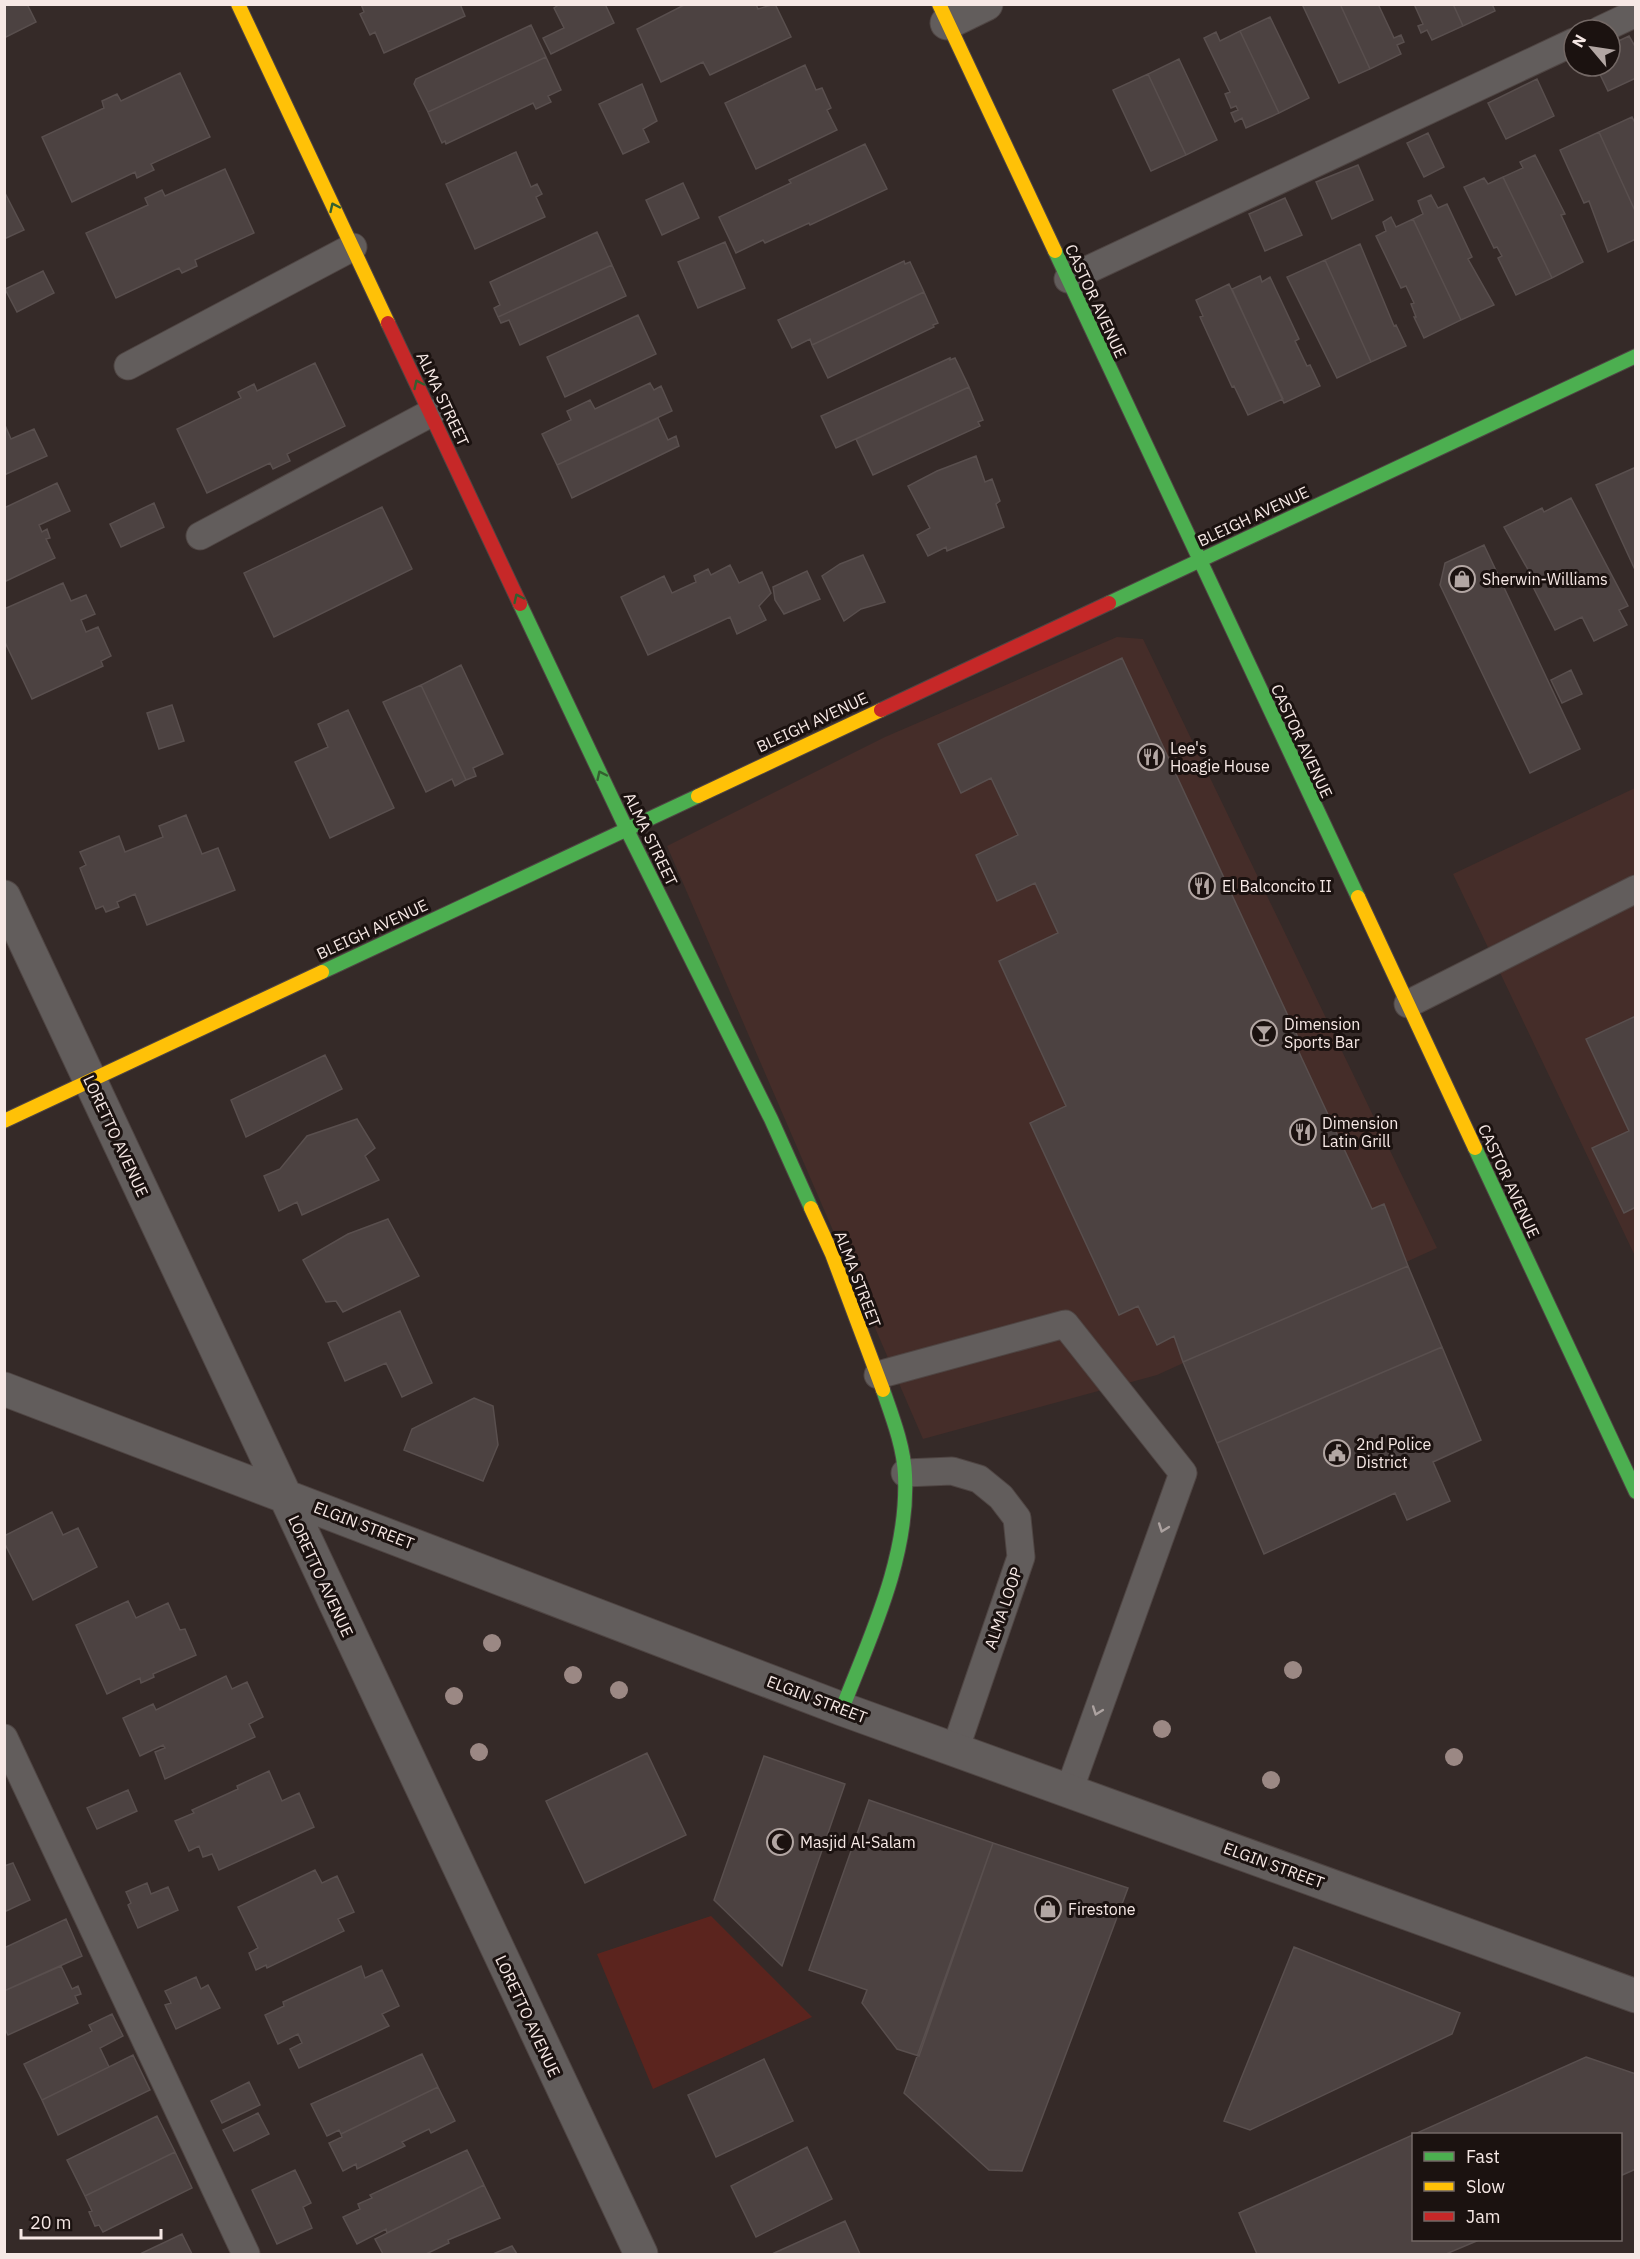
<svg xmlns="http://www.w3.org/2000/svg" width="1640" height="2259" font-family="'IBM Plex Sans',sans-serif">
<rect width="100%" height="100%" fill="#352a28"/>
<path fill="#452d29" d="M1117,637L1143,639L1437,1248L1157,1375L923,1439L667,846L885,737Z
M1635,788V1256L1453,874Z"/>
<path fill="#5b241e" d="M711,1916L812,2017L653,2089L597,1954Z"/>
<path fill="#4c4241" stroke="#594f4e" stroke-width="1.5" d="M4,4H27L36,22L4,38Z
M361,4H460L465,16L384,53L375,32L370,35L360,14L364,12Z
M560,4H605L614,23L551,54L543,38L564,28L554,8Z
M686,4H756L758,9L775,4L791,37L710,75L703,62L661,82L637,29Z
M1302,4H1340L1370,69L1339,83Z
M1340,4H1378L1394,38L1401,35L1404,42L1397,45L1401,54L1370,69Z
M1414,4H1453L1463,26L1432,40L1427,30L1421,33L1418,26L1423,24Z
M1453,4H1492L1495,11L1463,26Z
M1270,17L1309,98L1279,113L1240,31Z
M531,25L546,57L428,112L414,84L416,79Z
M1240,31L1279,113L1246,128L1242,118L1235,122L1231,113L1238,110L1236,106L1231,108L1225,94L1230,92L1204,38L1216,32L1220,41Z
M1629,36L1636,48V78L1608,91L1596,66H1610V45Z
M546,57L561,90L548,96L551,102L536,109L533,103L446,144L445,141L442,143L428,112Z
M1179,59L1217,140L1186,155L1148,74Z
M805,65L816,90L822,88L831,108L827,110L837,130L756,169L725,103Z
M180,73L210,137L151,164L154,170L137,178L135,172L72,202L42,137L104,108L102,101L117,94L121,101Z
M1148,74L1186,155L1151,171L1113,90Z
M1537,79L1554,116L1506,139L1488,103Z
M642,84L657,121L643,129L649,142L623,154L599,104Z
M1632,117L1636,125V213L1599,132Z
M1599,132L1636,213V239L1608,252L1589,201L1584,203L1560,150Z
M1428,133L1444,167L1424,177L1407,143Z
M865,144L887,189L810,225L809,223L765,243L763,240L736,253L719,217L791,183L789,180Z
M516,152L531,187L537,184L542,194L536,197L545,217L475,249L446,184Z
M1535,155L1565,214L1561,215L1583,262L1552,278L1503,177L1523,168L1520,162Z
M1358,165L1373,200L1332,219L1316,182Z
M225,169L254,233L195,260L197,266L182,273L179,268L116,298L86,233L148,205L145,198L162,190L165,196Z
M1503,177L1552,278L1516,295L1498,258L1502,256L1497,247L1494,248L1464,187L1484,178L1488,184Z
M683,183L699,218L662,235L646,200Z
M4,191L24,230L4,239Z
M1431,195L1438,208L1447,204L1472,257L1468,259L1494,305L1461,320L1413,219L1423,214L1418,201Z
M1285,198L1302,235L1265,251L1249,214Z
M1391,217L1396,227L1413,219L1461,320L1424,338L1414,317H1416L1411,304L1414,303L1406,286L1401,288L1376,236L1386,231L1383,222Z
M597,232L612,265L498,317L494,308L500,305L490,282Z
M725,242L745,288L698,308L678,262Z
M1360,244L1394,326L1396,325L1406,346L1371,362L1325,260Z
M1325,260L1371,362L1337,378L1287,277Z
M904,261L905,264L910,262L924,292L812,345L810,339L792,348L778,320Z
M612,265L626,296L520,345L509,320L501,323L498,317Z
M43,271L54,293L17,312L5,289Z
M1260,276L1262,282L1270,277L1299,339L1295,341L1307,366L1310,365L1320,386L1284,403L1232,289Z
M1229,284L1283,399L1248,415L1234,386L1232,387L1200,317L1203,316L1196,300Z
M924,292L938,323L933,325L934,327L828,378L812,345Z
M638,315L656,354L565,397L547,357Z
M950,358V360L955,358L969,387L836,448L821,416Z
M315,363L345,426L287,454L290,461L273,469L270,463L207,493L177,429L241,398L238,392L254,384L257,391Z
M650,383L654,390L661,386L672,411L557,465L542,434L571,420L567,411L590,400L595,409Z
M969,387L983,420L978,422L980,426L873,475L856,439Z
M658,418L668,440L676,436L679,446L572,498L557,465Z
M4,423L11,439L34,429L47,456L4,475Z
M976,456L985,482L992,479L1000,501L996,504L1004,527L947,551L946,547L928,556L917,535L930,528L908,486L937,471Z
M1634,468L1636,470V572L1596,485Z
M57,483L70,511L39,525L42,532L47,529L50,538L46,539L55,558L4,582V508Z
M1571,498L1628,606L1619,610L1627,625L1594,641L1582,617L1555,630L1528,577L1531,575L1504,527L1542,508L1544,512Z
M154,503L164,527L121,547L110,524Z
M382,507L412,569L274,637L244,573Z
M1484,545L1580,749L1530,773L1440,585L1445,563Z
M863,555L885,602L861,609L844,621L822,576L840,564Z
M730,565L739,583L762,572L771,593L759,606L766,620L737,634L730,617L648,655L621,597L664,576L672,593L696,582L694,576L708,569L711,575Z
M807,571L820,599L784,614L775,600L773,587Z
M63,583L71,601L86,595L95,614L81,620L86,632L98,627L111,656L101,661L103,666L32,699L4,640V609Z
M1122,658L1302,1046L1297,1048L1372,1209L1384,1204L1408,1266L1183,1362L1174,1336L1157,1345L1138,1306L1119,1315L1030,1123L1066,1106L999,961L1058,933L1035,883L997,901L976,855L1018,835L991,778L961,793L938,744Z
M461,665L503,754L473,768L476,776L466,780L421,685Z
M1571,670L1582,694L1562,703L1551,680Z
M421,685L466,780L455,786L452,779L426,792L383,702Z
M172,705L184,741L159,749L147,713Z
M348,710L394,808L330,838L295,762L328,747L318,724Z
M186,815L202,854L218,848L235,890L147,925L135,894L117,902L119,907L106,912L103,906L96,909L80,868L86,865L80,852L119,836L125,852L163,837L159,826Z
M1636,1016V1207L1624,1213L1592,1148L1629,1131L1586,1039Z
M325,1055L342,1089L246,1137L231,1100Z
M357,1119L375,1148L365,1156L379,1180L302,1215L297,1202L279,1211L264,1176L280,1169L307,1136Z
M388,1219L419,1276L343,1312L336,1301L326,1302L303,1260L348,1234Z
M1408,1266L1442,1347L1217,1443L1183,1362Z
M400,1311L432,1383L402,1397L386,1363L345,1381L328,1343Z
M1442,1347L1481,1440L1433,1462L1450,1501L1407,1520L1395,1493L1264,1554L1217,1443Z
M474,1398L493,1406L498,1445L483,1481L404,1450L412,1429Z
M52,1512L63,1535L78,1528L97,1567L33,1600L4,1542V1536Z
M128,1601L136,1618L168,1603L180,1630L185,1629L196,1655L153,1674L154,1677L141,1683L140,1678L107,1694L76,1625Z
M226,1676L232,1689L247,1682L263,1717L249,1724L255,1737L165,1779L155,1752L165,1748L163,1745L140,1756L123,1718L153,1704L156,1710Z
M647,1753L686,1835L585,1883L546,1801Z
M764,1756L845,1784L782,1966L714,1900Z
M269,1771L282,1801L299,1793L314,1827L219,1870L212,1854L203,1857L199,1846L189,1851L175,1821L194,1813L192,1810L238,1789L237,1786Z
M128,1790L137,1811L97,1829L87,1808Z
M869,1800L993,1843L919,2056L897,2049L862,2003L867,1990L809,1970Z
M993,1843L1128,1888L1022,2171L989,2170L904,2093Z
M13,1863L30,1900L4,1912V1866Z
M315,1870L322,1883L337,1876L354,1912L338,1919L344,1931L267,1968L266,1965L256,1970L249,1953L258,1948L238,1907Z
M147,1883L151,1894L168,1887L178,1910L138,1928L128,1905L131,1903L126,1892Z
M66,1919L82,1956L4,1991V1948Z
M1294,1947L1460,2013L1452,2034L1250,2130L1224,2121Z
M61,1966L72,1989L78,1986L81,1994L75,1996L78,2003L8,2035L4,2027V1991Z
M361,1966L365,1978L382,1970L399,2006L382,2014L389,2026L299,2068L290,2049L302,2043L298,2034L278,2044L265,2015L284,2006L283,2002Z
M196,1977L201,1989L208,1985L220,2008L176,2029L165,2005L171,2003L165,1991Z
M112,2014L123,2036L100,2048L109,2067L42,2100L24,2064L92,2031L89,2025Z
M422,2054L438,2087L341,2134L339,2130L327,2136L311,2104Z
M133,2055L150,2090L58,2135L42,2100Z
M1586,2057L1636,2074V2169L1620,2176V2134H1414V2240H1479L1446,2254H1257L1239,2213Z
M764,2059L793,2121L716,2157L688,2095Z
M249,2082L260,2105L222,2123L211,2101Z
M438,2087L455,2121L431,2133L429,2129L402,2142L405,2146L357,2169L356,2164L343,2171L329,2143L342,2137L341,2134Z
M258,2113L269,2134L234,2151L223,2130Z
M157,2116L175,2152L85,2196L67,2160Z
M807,2147L832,2199L756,2237L731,2186Z
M467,2150L484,2185L387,2233L386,2229L357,2244L343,2217L360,2209L358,2204L372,2198L370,2195Z
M175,2152L192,2188L103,2232L99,2225L95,2226L89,2212L92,2211L85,2196Z
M295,2170L311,2203L303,2207L312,2228L277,2244L252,2190Z
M484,2185L500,2218L448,2240L449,2243L426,2254H383L375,2239Z
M845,2221L860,2254H772Z
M182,2234L192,2254H140Z
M512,2246L517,2254H493Z"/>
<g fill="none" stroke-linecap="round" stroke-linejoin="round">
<defs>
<path id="lane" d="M1600,30L1636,13
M1068,279L1574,42
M128,366L353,247
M200,536L431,413
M1408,1004L1636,889
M878,1375L1065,1324L1183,1473L1069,1791
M905,1473L952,1471L979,1479L1001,1497L1017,1518L1021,1557L955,1750
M4,1738L246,2254"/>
<path id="street" d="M947,23L986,4
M4,897L641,2254
M4,1389L842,1709L1636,1996"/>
<path id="fast" d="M1055,251L1358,897
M1109,603L1636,356
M520,604L626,828L771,1119L811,1208
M322,972L698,796
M1475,1148L1636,1492
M842,1709C871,1635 909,1556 905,1475C904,1447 892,1416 883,1390"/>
<path id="slow" d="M238,4L388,323
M939,4L1055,251
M698,796L881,710
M1358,897L1475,1148
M4,1121L322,972
M811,1208L832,1254L883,1390"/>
<path id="jam" d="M388,323L520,604
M881,710L1109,603"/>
</defs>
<use href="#lane" stroke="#4f4543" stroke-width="29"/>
<use href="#street" stroke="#4f4543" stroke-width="35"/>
<use href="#fast" stroke="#4f4543" stroke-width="16"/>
<use href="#slow" stroke="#4f4543" stroke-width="16"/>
<use href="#jam" stroke="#4f4543" stroke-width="16"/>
<use href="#lane" stroke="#625d5c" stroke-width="27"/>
<use href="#street" stroke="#625d5c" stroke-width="33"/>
<use href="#fast" stroke="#4caf50" stroke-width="14"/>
<use href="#slow" stroke="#ffc107" stroke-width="14"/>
<use href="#jam" stroke="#c62828" stroke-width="14"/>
</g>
<g fill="#9b8884">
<circle cx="492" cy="1643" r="9"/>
<circle cx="1293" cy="1670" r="9"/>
<circle cx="573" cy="1675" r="9"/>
<circle cx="619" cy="1690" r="9"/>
<circle cx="454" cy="1696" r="9"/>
<circle cx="1162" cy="1729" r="9"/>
<circle cx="479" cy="1752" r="9"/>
<circle cx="1454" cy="1757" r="9"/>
<circle cx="1271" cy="1780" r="9"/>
</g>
<defs><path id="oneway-chevron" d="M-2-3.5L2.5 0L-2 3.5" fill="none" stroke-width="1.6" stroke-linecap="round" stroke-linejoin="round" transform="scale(1.5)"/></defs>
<g stroke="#346030">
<use href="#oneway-chevron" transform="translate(334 207) rotate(-115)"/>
<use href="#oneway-chevron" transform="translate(418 384) rotate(-115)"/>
<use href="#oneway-chevron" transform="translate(518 598) rotate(-115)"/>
<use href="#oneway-chevron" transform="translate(601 775) rotate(-115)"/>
</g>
<g stroke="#aca2a0">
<use href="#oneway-chevron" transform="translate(1163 1528) rotate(110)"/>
<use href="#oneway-chevron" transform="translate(1097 1711) rotate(110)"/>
</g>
<defs>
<symbol id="shop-ring" viewBox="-11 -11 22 22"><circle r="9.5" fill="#1b1210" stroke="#b2a6a3" stroke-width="1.5"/><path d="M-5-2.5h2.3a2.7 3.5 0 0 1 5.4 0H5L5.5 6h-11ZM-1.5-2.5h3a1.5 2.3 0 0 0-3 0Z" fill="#b2a6a3"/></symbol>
<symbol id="restaurant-ring" viewBox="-11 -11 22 22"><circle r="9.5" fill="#1b1210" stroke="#b2a6a3" stroke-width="1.5"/><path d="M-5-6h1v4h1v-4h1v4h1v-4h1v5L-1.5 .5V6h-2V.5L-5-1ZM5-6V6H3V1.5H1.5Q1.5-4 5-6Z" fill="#b2a6a3"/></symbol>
<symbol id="bar-ring" viewBox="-11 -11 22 22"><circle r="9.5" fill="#1b1210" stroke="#b2a6a3" stroke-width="1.5"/><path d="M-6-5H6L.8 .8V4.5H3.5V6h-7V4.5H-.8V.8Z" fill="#b2a6a3"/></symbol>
<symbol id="civic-ring" viewBox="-11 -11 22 22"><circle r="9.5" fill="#1b1210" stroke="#b2a6a3" stroke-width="1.5"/><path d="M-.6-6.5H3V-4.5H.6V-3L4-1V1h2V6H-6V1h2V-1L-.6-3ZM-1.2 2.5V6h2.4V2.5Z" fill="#b2a6a3"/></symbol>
<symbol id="mosque-ring" viewBox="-11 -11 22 22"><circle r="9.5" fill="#1b1210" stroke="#b2a6a3" stroke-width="1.5"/><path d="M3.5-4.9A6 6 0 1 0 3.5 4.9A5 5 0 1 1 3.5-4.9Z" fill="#b2a6a3"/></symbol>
</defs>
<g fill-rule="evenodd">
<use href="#shop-ring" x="1447" y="564" width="30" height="30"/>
<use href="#restaurant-ring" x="1136" y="742" width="30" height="30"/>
<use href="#restaurant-ring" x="1187" y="871" width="30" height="30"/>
<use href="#bar-ring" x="1249" y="1018" width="30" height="30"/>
<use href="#restaurant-ring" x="1288" y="1117" width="30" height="30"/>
<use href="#civic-ring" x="1322" y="1438" width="30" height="30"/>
<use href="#mosque-ring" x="765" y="1827" width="30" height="30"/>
<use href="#shop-ring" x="1033" y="1894" width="30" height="30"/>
</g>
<g text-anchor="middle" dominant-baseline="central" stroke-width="6" stroke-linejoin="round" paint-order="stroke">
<g font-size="16" fill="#f6e8e5" stroke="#1b1210">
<text transform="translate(1096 301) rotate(65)">CASTOR AVENUE</text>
<text transform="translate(443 399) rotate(65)">ALMA STREET</text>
<text transform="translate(1253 516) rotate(-25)">BLEIGH AVENUE</text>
<text transform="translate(812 722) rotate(-25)">BLEIGH AVENUE</text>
<text transform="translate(1302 741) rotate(65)">CASTOR AVENUE</text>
<text transform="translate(651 839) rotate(64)">ALMA STREET</text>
<text transform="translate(372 929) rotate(-25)">BLEIGH AVENUE</text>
<text transform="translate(116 1136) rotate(65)">LORETTO AVENUE</text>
<text transform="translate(1509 1181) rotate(65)">CASTOR AVENUE</text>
<text transform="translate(858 1279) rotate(69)">ALMA STREET</text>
<text transform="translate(364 1525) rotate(21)">ELGIN STREET</text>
<text transform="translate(321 1576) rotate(65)">LORETTO AVENUE</text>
<text transform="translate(1003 1608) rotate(-71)">ALMA LOOP</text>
<text transform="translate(817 1699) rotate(21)">ELGIN STREET</text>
<text transform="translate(1274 1865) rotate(20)">ELGIN STREET</text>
<text transform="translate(528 2016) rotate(65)">LORETTO AVENUE</text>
</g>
<g font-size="16" fill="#f6e8e5" stroke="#1b1210" text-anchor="start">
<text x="1482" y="579">Sherwin-Williams</text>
<text x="1170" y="748">Lee's<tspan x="1170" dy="18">Hoagie House</tspan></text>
<text x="1222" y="886">El Balconcito II</text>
<text x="1284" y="1024">Dimension<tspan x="1284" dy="18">Sports Bar</tspan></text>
<text x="1322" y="1123">Dimension<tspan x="1322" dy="18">Latin Grill</tspan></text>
<text x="1356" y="1444">2nd Police<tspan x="1356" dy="18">District</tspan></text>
<text x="800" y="1842">Masjid Al-Salam</text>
<text x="1068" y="1909">Firestone</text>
</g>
</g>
<rect width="1640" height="2259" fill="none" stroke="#f6e8e5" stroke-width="12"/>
<rect x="1412" y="2133" width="210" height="108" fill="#1b1210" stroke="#736865" stroke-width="1.5"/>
<rect x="1424" y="2152" width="30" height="9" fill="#4caf50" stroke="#736865" stroke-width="1.5"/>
<text x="1466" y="2163" font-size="18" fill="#f6e8e5">Fast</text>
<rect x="1424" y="2182" width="30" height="9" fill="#ffc107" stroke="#736865" stroke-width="1.5"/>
<text x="1466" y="2193" font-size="18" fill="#f6e8e5">Slow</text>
<rect x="1424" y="2212" width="30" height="9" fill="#c62828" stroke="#736865" stroke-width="1.5"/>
<text x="1466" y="2223" font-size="18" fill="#f6e8e5">Jam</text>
<g transform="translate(1592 48) rotate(299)"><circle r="28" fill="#1b1210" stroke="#736865" stroke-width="1.5"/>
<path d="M0-4.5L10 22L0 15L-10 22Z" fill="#b2a6a3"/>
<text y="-9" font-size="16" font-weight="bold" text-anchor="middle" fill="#f6e8e5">N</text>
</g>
<path d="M21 2229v9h140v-9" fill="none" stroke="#f6e8e5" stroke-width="3"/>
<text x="30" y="2229" font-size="18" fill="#f6e8e5" stroke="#1b1210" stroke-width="4.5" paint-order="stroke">20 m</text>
</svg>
